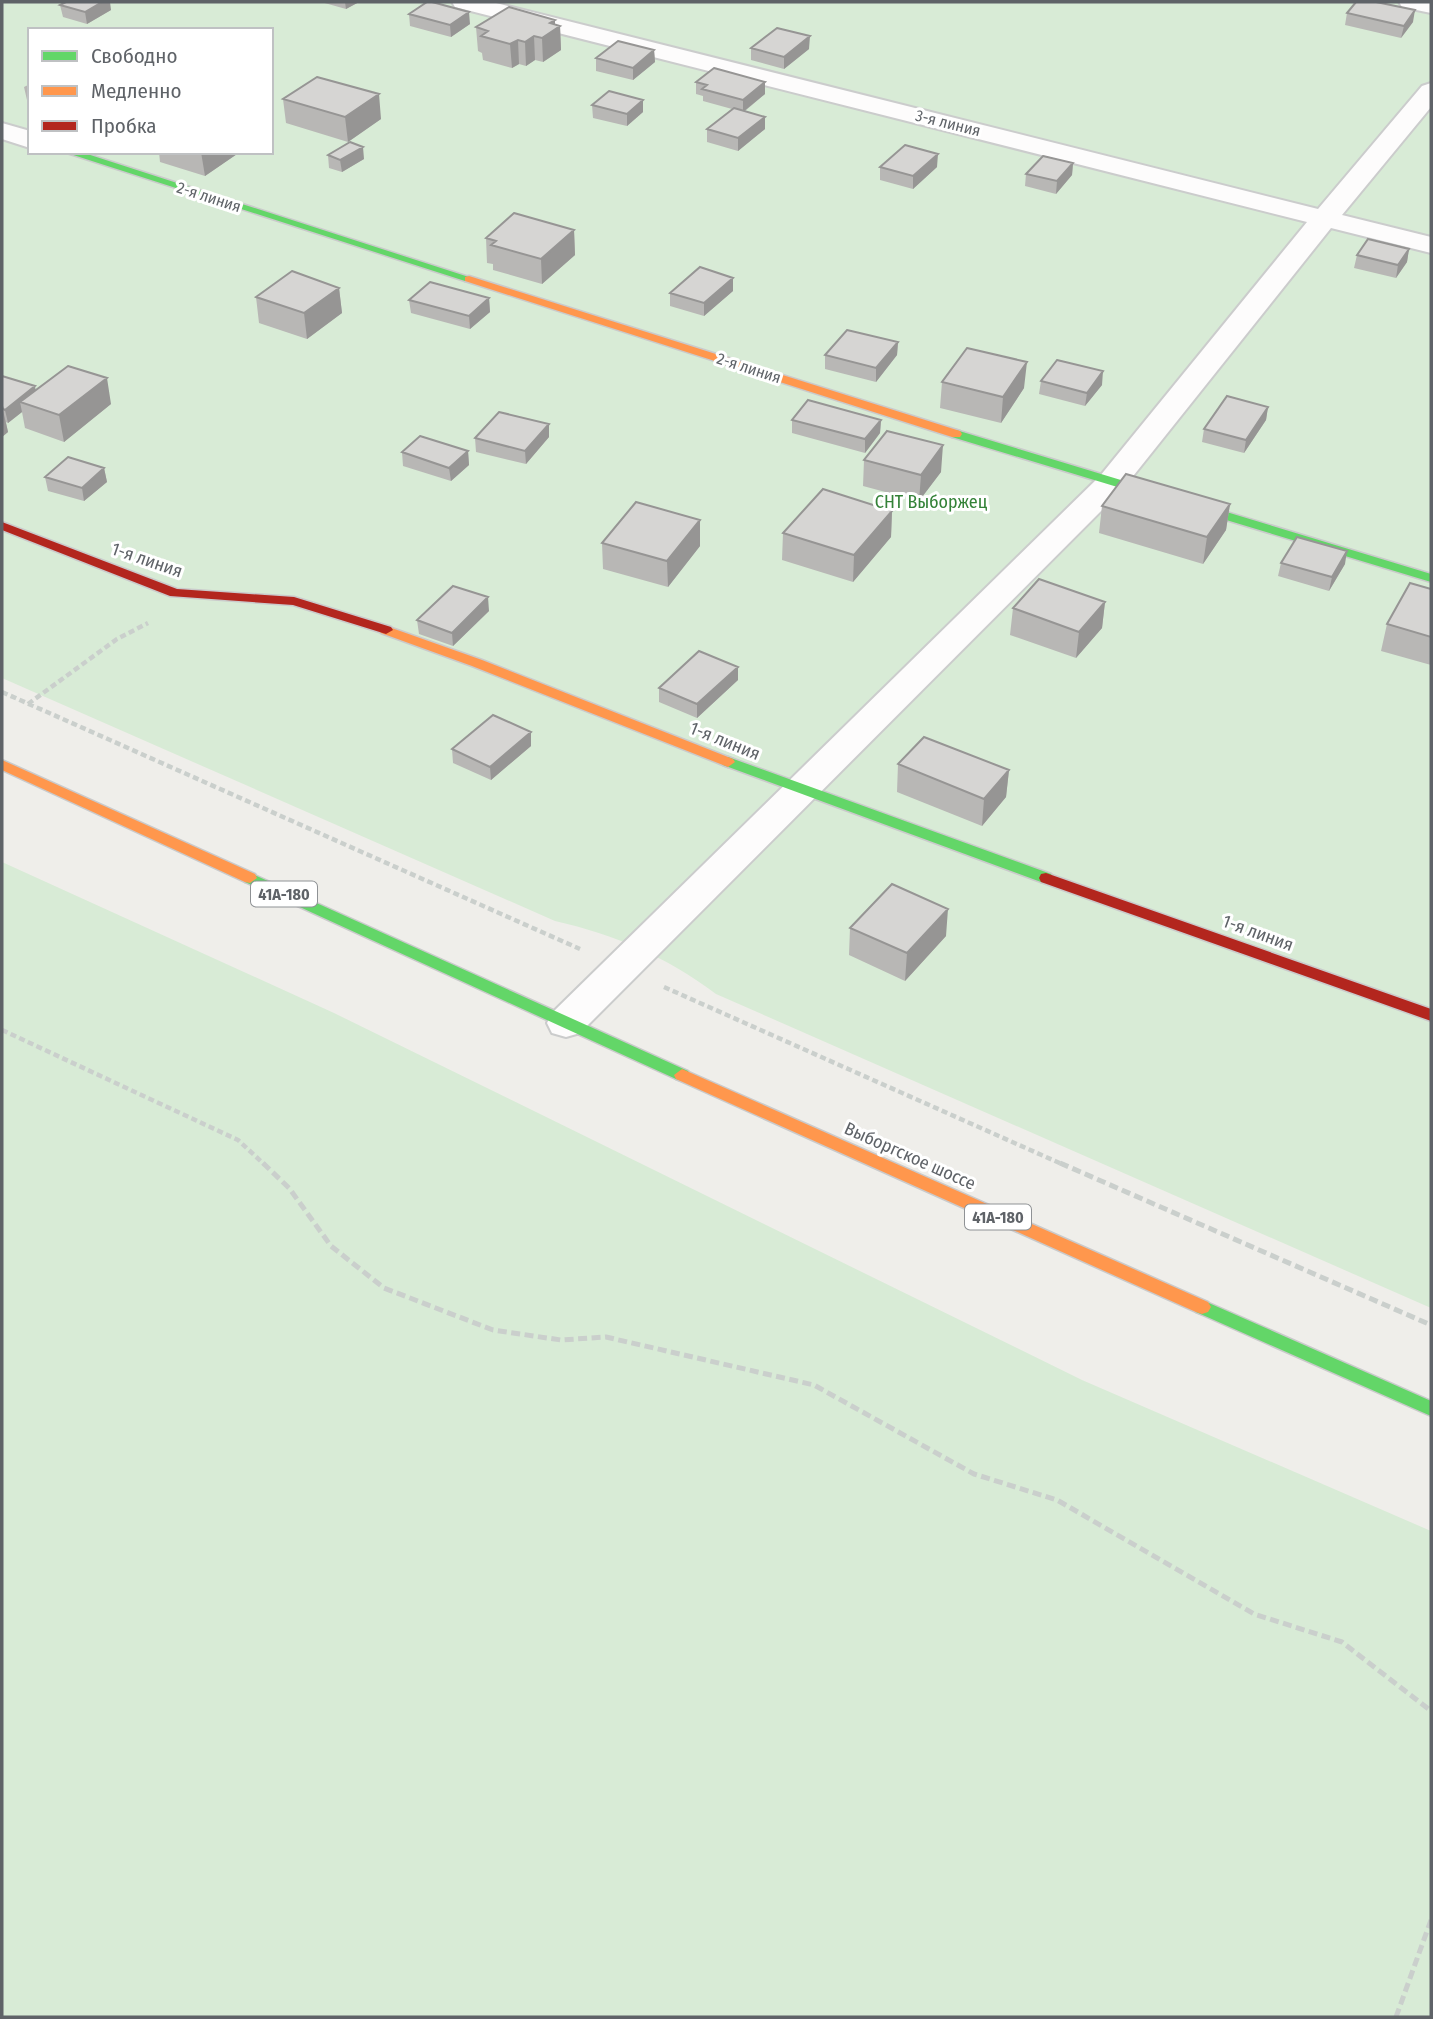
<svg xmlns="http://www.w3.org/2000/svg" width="1433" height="2019" font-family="'Fira Sans Condensed',sans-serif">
<rect width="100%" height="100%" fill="#efeeea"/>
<path fill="#d8ebd6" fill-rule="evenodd" d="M2,2H1431V1308L716,994C665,956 616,935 555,921L2,678ZM30,30H271V152H30Z
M2,862L334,1013L1082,1380L1431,1531V2017H2Z"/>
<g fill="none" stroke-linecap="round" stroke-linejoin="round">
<defs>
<path id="street" d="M452,2H492L1318,209L1422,86L1431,83V107L1342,215L1431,237V253L1331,228L1122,490L580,1033L566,1037L552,1033L547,1023L552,1013L1100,476L1307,222L455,7Z
M1399,2H1431V13L1402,7Z
M2,123L30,131V148L2,139Z"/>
<path id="fast" d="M64,152H81L475,279L465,281Z
M956,430L1431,574V582L952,437V431Z
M728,757L1051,874L1053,878L1046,883L1041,882L723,765L721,762Z
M250,873L688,1071L690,1075L682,1081L676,1079L245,882L243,878Z
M1202,1300L1431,1401V1416L1196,1312L1193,1307L1196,1302Z"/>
<path id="slow" d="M469,276L960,431L962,434L960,437H952L465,281V277Z
M386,626L482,660L733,759L735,762L728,767L723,765L472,666L381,633L379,630L381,627Z
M2,760L255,874L257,878L250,883L245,882L2,770Z
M682,1069L1208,1302L1211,1307L1208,1312L1202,1314L1196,1312L676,1079L674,1075Z"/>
<path id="jam" d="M2,522L177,589L294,597L391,627L393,630L386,634L293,605L170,596L2,530Z
M1046,873L1431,1009V1021L1041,882L1039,878L1041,874Z"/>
</defs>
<use href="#street" stroke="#cbcccc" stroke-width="4"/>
<use href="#fast" stroke="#cacacb" stroke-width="3"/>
<use href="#slow" stroke="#cacacb" stroke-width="3"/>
<use href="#jam" stroke="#cacacb" stroke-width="3"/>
<path stroke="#cacfcc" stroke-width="4.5" stroke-dasharray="6 3.5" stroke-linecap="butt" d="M2,692L580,949
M28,704L117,639L148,623
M664,987L1064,1165
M2,1030L238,1140L265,1165"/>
<path stroke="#cacfcc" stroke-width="5" stroke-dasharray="9 4.5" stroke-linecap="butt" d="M263,1163L289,1188L331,1246L384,1288L493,1330L561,1340L606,1337L814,1385L974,1474L1057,1500L1254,1614L1342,1642L1431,1711
M1060,1163L1431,1325
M1396,2017L1431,1920"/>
<use href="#street" fill="#fdfcfc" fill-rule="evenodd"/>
<use href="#fast" fill="#63d668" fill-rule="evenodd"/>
<use href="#slow" fill="#ff974d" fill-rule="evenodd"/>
<use href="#jam" fill="#b3261e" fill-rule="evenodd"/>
</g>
<path fill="#b8b7b5" d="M321,2H359L346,9Z
M60,5L111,10L87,24L63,17Z
M1347,13L1413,22L1401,38L1345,25Z
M409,14L470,24L451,37L410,26Z
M555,20V25L560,26L561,50L543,62L535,60L526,66L519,64L512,68L483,60L482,53L478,51L476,27Z
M751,48L809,49L784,69L751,60Z
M654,50L655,62L633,80L596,71V58Z
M696,82L765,94L745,111L765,129L738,151L707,142V129L732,109L703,101V96L696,94Z
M30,84V101L27,100L24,87Z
M283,99L381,119L348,142L286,123Z
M643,100V112L627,126L593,118L592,105Z
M159,152H240L205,176L160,162Z
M328,155L364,159L342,172L329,168Z
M1073,163L1072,175L1056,194L1025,186L1026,174Z
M880,167H937L913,189L880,180Z
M574,230L575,255L542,284L493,270V264L487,263L486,238Z
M1409,249L1407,262L1396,278L1354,268L1357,255Z
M339,288L342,313L307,339L259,323L256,297Z
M733,291L704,316L670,306V293Z
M489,298L490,312L470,329L411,313L409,300Z
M898,342L897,355L876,382L825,369V355Z
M2,376L36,391L111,404L64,442L25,428L22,412L8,423L6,422L8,432L2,437Z
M1041,381L1102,385L1085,406L1039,394Z
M942,382L1024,388L1001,423L940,408Z
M1268,407L1266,420L1244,453L1202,442L1204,429Z
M792,420H881L880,433L865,453L792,433Z
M549,437L526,464L476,452L475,438Z
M468,451L469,465L451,481L403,466L402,452Z
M864,460L941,472L919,501L863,486Z
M104,468L107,482L84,501L48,491L45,477Z
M1230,504L1226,530L1203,564L1099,533L1102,506Z
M892,511L891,537L853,582L782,560L783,533Z
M700,520V546L668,587L603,569L602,543Z
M1281,563L1345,564L1329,591L1278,576Z
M1431,589V665L1381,651L1387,624Z
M1105,602L1102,628L1076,658L1010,635L1013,608Z
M489,611L453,646L419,634L417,620Z
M738,680L697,718L659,702V688Z
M531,732V746L491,780L453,763L452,749Z
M898,764L1009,770L1006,797L982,826L897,792Z
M850,928L946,936L905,981L849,955Z"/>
<path fill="#969594" d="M102,2H110L111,10L87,24L85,12Z
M345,2H359L346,9Z
M1415,10L1413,22L1401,38L1404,26Z
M469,12L470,24L451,37L450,25Z
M555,20V29L560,26L561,50L543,62L542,38L550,23Z
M534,36L535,60L526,66L525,42Z
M810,36L809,49L784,69V57Z
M518,40L519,64L512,68L510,44Z
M654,50L655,62L633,80V68Z
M765,82V94L743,112V100Z
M379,94L381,119L348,142L345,117Z
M643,100V112L627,126V114Z
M765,117V129L738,151V138Z
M363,147L364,159L342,172L340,160Z
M201,152H240L205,176Z
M938,154L937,167L913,189V176Z
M1073,163L1072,175L1056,194L1057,181Z
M574,230L575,255L542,284L541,259Z
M1409,249L1407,262L1396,278L1398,265Z
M733,278V291L704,316V303Z
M339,288L342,313L307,339L304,313Z
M489,298L490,312L470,329L469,316Z
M898,342L897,355L876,382V368Z
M1027,362L1024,388L1001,423L1003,397Z
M1103,371L1102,385L1085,406L1087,393Z
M107,378L111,404L64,442L59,415Z
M35,386L37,399L20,402L22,412L8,423L5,410Z
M2,406L8,432L2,437Z
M1268,407L1266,420L1244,453L1246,440Z
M881,420L880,433L865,453V439Z
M549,424V437L526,464L525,451Z
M943,445L941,472L919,501L921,475Z
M468,451L469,465L451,481L449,468Z
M104,468L107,482L84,501L82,488Z
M1230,504L1226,530L1203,564L1207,537Z
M892,511L891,537L853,582L854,555Z
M700,520V546L668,587L667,561Z
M1347,551L1345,564L1329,591L1332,577Z
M488,597L489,611L453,646L452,633Z
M1105,602L1102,628L1076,658L1079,632Z
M738,667V680L697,718V704Z
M531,732V746L491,780L490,767Z
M1009,770L1006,797L982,826L984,799Z
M948,909L946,936L905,981L907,953Z"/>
<path fill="#d6d5d3" stroke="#969594" stroke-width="2" d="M66,2H102L85,12L60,5Z
M427,2H432L469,12L450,25L409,14Z
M1356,2H1376L1415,10L1404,26L1347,13Z
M509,7L555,20L550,23L560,26L542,38L534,36L525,42L518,40L510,44L481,36L488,31L476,27Z
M777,28L810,36L784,57L751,48Z
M618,41L654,50L633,68L596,58Z
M714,68L765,82L743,100L702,89L707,85L696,82Z
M317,77L379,94L345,117L283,99Z
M609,91L643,100L627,114L592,105Z
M734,108L765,117L738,138L707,129Z
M350,142L363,147L340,160L328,155Z
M905,145L938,154L913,176L880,167Z
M1043,156L1073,163L1057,181L1026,174Z
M514,213L574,230L541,259L491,245L496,241L486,238Z
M1368,239L1409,249L1398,265L1357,255Z
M700,267L733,278L704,303L670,293Z
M292,271L339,288L304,313L256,297Z
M430,282L489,298L469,316L409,300Z
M847,330L898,342L876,368L825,355Z
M967,348L1027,362L1003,397L942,382Z
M1057,360L1103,371L1087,393L1041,381Z
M68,366L107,378L59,415L20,402Z
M2,376L35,386L5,410L3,409L2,406Z
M1227,396L1268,407L1246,440L1204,429Z
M808,400L881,420L865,439L792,420Z
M499,412L549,424L525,451L475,438Z
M887,431L943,445L921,475L864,460Z
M420,436L468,451L449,468L402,452Z
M68,457L104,468L82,488L45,477Z
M1126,474L1230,504L1207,537L1102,506Z
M823,489L892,511L854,555L783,533Z
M636,502L700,520L667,561L602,543Z
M1297,537L1347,551L1332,577L1281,563Z
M1039,579L1105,602L1079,632L1013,608Z
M1410,583L1431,589V637L1387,624Z
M453,586L488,597L452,633L417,620Z
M699,651L738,667L697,704L659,688Z
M493,715L531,732L490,767L452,749Z
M924,737L1009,770L984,799L898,764Z
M892,884L948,909L907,953L850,928Z"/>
<g text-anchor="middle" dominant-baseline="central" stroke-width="6" stroke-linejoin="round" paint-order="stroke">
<g font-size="16" fill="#5f6368" stroke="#fff">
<text transform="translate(948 123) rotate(14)">3-я линия</text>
<text transform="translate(209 197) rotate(18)">2-я линия</text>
<text transform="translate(749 368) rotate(18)">2-я линия</text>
</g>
<g fill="#fff" stroke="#8f9295" stroke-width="2">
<rect x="251" y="881.5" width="66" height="25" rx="5"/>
<rect x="965" y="1204.5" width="66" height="25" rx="5"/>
</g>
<g font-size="16" font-weight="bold" fill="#5f6368">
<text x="284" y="894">41А-180</text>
<text x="998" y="1217">41А-180</text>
</g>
<g font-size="18" fill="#348238" stroke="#fff">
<text x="931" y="502">СНТ Выборжец</text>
</g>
<g font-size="18" fill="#5f6368" stroke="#fff">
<text transform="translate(147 560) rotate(19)">1-я линия</text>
<text transform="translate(725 741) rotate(22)">1-я линия</text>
<text transform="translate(1258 933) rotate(20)">1-я линия</text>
<text transform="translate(910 1156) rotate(24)">Выборгское шоссе</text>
</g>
</g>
<rect width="1433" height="2019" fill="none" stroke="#5f6368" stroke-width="7"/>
<rect x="28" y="28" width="245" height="126" fill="#ffffff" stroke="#bfc1c3" stroke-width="2"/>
<rect x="42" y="51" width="35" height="10" fill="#63d668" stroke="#bfc1c3" stroke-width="2"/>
<text x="91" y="63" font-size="21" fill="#5f6368">Свободно</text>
<rect x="42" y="86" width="35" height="10" fill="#ff974d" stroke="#bfc1c3" stroke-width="2"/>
<text x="91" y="98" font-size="21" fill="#5f6368">Медленно</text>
<rect x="42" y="121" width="35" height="10" fill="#b3261e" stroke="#bfc1c3" stroke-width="2"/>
<text x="91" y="133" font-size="21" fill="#5f6368">Пробка</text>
</svg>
